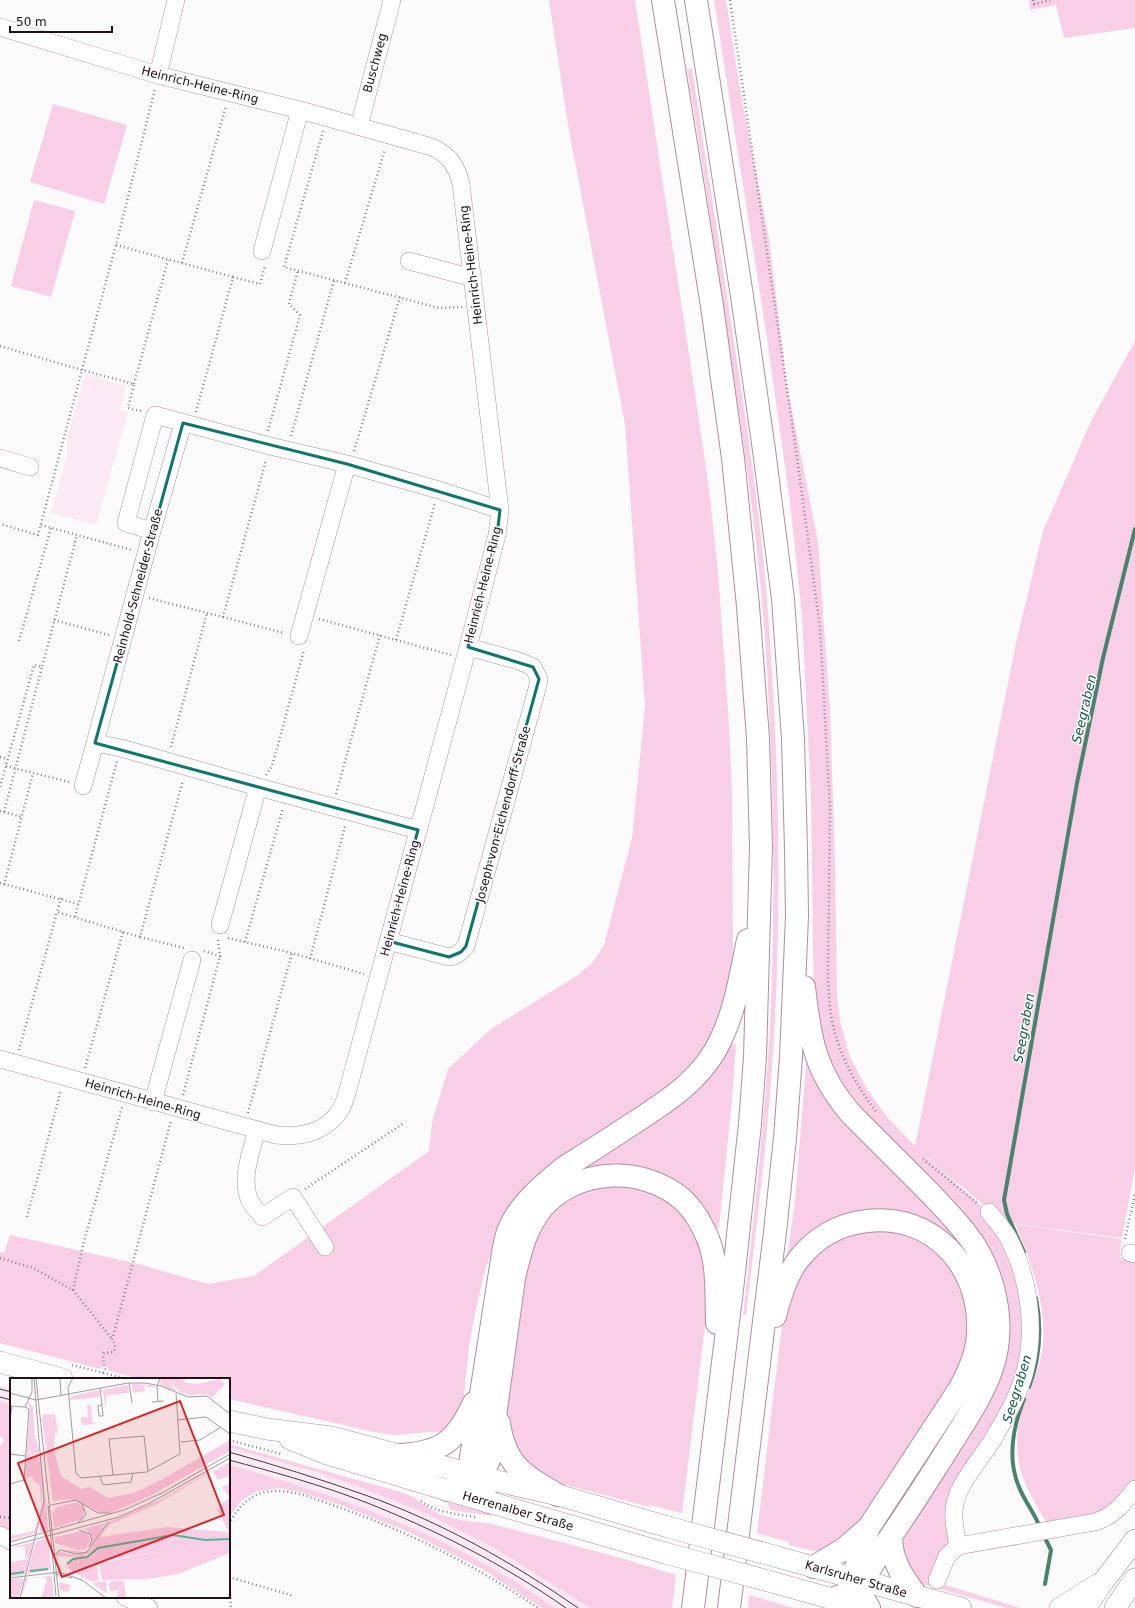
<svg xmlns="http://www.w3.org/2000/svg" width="1135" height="1608" font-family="'DejaVu Sans',sans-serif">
<rect width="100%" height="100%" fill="#fbfbfb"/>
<path fill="#fbe9f3" d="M85,374L126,386L120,410L128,412L96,525L51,513L67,454V439Z
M0,1385L11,1388V1404L0,1401Z
M229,1447L323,1474L367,1490L429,1515L496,1549L590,1608H555L533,1592L482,1563L408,1526L375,1512L338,1499L229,1465Z"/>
<path fill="#f9cee7" d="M549,0H635L697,407L709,489L718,572L729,725L732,794L733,949L730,996L699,1063L495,1242L485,1270L475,1313L469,1346L463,1405L443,1433L430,1432L396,1435L379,1433L229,1399V1379H140L109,1371L105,1364L100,1369L0,1343V1252L4,1253L10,1235L138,1264L208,1284L254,1276L429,1151L432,1122L448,1069L491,1029L578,975L593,962L604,945L632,838L645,707L625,424L568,125Z
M714,0H726L741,95L769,239L787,386L818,542L830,710L835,861L837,998L841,1025L850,1057L867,1089L887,1117L915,1146L1016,643L1043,531L1091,421L1135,341V1168L1122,1238L1004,1222L923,1154L985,1209L1019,1274L1027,1341L1013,1394L954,1495L949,1542L932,1581L1021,1608H1007L919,1583L912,1578L900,1539L989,1397L1001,1288L881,1134L833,1076L814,1012L811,795L802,615L790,502L767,338Z
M1029,0H1135V28L1064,38L1056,5L1030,10Z
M692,68C705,155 719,242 732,329C748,433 764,537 770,642C780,788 782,937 771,1083C765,1160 755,1237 746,1315H743C753,1226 763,1136 769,1046C776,920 774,794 767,668C760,551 743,435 725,318C713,235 701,152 687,69Z
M53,104L127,125L104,204L30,182Z
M34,200L75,211L51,297L11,286Z
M731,1044H736L732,1099L719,1228H714L644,1171L538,1206L539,1199L699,1083Z
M807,1053L825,1090L842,1114L949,1221C988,1272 1007,1327 978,1388C968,1410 953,1430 940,1450C918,1483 897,1515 877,1548L872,1545L962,1408C975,1386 987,1363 988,1337C989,1325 987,1313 984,1301C973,1258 948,1230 905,1217C893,1214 881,1211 869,1212C846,1215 822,1224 805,1239C799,1245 794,1255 787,1259L795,1201Z
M621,1186L646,1190L663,1197L685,1215L700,1238L709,1293L682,1513L651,1505L650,1507L543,1479L517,1457L504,1427L526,1263L544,1221L569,1197L594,1187Z
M1015,1224L1121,1239L1120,1258L1135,1262V1483L1106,1513L1048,1526C1040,1511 1030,1496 1024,1480C1016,1461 1015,1434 1021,1414C1027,1392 1038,1375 1042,1351C1049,1312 1031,1260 1015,1224Z
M898,1231L931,1245L960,1278L970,1325L963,1356L953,1379L849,1538L819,1552L789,1545V1542L757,1533L783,1317L793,1286L812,1256L850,1232Z
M0,1401L11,1404V1533L0,1527V1447L4,1440L0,1436Z
M229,1444L404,1493L413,1497L439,1514L460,1520L492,1524L614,1556L676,1575L672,1608H590L496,1549L429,1515L367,1490L323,1474L229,1447Z
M229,1465C344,1496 458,1539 555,1608H542L482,1569L409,1532L343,1506L300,1492L280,1488L257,1491L242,1500L229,1517Z
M448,1502L493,1514L492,1516L451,1510L447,1504Z
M749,1595L794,1608H748Z"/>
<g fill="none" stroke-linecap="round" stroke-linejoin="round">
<path stroke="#48836c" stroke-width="4" d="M1024,1252L1007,1214L1004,1200L1077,783L1103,658L1135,529
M1029,1387C1040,1358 1042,1328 1036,1298
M1024,1399C1013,1427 1007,1459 1019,1487C1024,1500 1033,1511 1038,1523
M1045,1584L1051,1550L1046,1540"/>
<defs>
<path id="minor" d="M0,27L158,75L300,110L432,147C450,156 456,164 461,184L500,510L497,535L468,647L347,1093C345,1098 344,1105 340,1110C327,1132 300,1138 276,1135L0,1059
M158,75L176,0
M359,126L392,0
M262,251L300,110
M409,261L473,278
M183,423L152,531L95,743L121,748L258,787L418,830
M0,458L30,467
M152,531L126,523L155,415L270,446L347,464L439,490L500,510
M299,636L347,464
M83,786L95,743
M220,925L258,787
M388,941L449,957C457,956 461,952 466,946L537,689L539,679L533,667L519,661L468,647
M153,1102L192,960
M257,1130C251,1152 241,1177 249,1199C251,1205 258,1211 262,1217L293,1197L325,1247
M1130,1253L1135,1254
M0,1535L11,1541
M958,1546L1095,1522C1114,1516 1123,1504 1135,1489
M937,1580L947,1556L958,1546C956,1534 953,1522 954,1510C957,1482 982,1459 995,1436C1007,1415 1021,1391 1026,1367C1036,1326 1028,1276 1009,1239C1004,1229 996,1221 989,1212
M125,1597L149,1608"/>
<path id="major" d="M0,1362L62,1379
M229,1421L267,1429L331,1437L501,1482L558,1495L668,1527
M290,1439L327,1454L440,1488L665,1553
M774,1556L961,1608
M772,1582L865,1608
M1060,1608L1097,1585
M1085,1608L1103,1582L1135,1540
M1115,1608L1135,1579"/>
<path id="highway" d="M663,0L712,306L733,458L748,606L758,738L761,847L755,1057L750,1124L733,1281L693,1608
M696,0L742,296L764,450L783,599L793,739L796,849L797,916L791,1057L785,1138L775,1232L729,1608
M804,987C810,1040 815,1072 851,1114C873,1136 895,1158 917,1180C935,1198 953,1216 968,1236C980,1251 988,1270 993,1288C1011,1355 983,1393 949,1447C930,1477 911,1507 891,1536C891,1561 903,1578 917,1596
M775,1316C780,1297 786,1276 798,1260C815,1238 839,1224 867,1221C933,1213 981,1267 978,1331C978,1351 970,1370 960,1388L869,1527C856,1561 848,1575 869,1608
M499,1423C505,1465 523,1475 558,1495
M401,1455C443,1452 456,1441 474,1403
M447,1490C466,1486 482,1479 489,1460L514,1278C520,1253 525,1229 542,1208C576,1168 642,1165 682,1199C691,1207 698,1218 703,1228C719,1256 716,1292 717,1323
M489,1502L474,1480L470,1464L501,1266C503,1254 504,1241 509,1229C520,1203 543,1185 565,1167C586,1154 608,1140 629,1126C666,1102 704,1079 722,1037C736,1007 741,973 748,940
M814,1567L844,1549L867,1529
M832,1599L846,1594L858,1587L891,1536"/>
</defs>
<use href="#minor" stroke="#af8ea1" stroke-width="18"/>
<use href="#major" stroke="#af8ea1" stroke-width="22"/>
<use href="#highway" stroke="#af8ea1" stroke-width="24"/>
<path stroke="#8c8689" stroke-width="2.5" stroke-dasharray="1 3" stroke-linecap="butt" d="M730,0L795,443L820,628L830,808L828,977C829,992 829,1006 832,1020C838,1054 856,1085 877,1113
M1033,0L1034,4L1051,0
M323,131L284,267L439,308L462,307
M116,245L233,277
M182,263L226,106
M345,283L385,149
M0,346L82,370L38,535L0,524
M134,384L168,260
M141,411L128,408L134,384L82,370L116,245L155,89
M196,412L233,277L260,284L265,266
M268,431L300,315L289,304L298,270
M291,436L334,280
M354,451L400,297
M41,525L132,550
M149,598L223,617L266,460
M223,617L284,633
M319,619L451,655
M54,620L109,635
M396,640L435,503
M19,641L51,528
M171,747L207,613
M0,757L8,759
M6,766L69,782
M266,775L272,766L304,650
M0,787L34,665L42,667L77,535
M336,794L380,635
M0,811L4,812L42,667
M4,812L22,817
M0,883L78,904
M4,885L33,773
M61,898L57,912L140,937L183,780
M75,917L117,761
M140,937L184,948
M228,938L292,953L364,974
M245,942L283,808
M204,951L220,956L218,939
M310,959L345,826
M19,1050L57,912
M85,1068L123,932
M183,1095L220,956
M248,1113L292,953
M923,1159L978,1204
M305,1189L404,1123
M27,1217L61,1090
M1125,1239L1135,1193
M0,1258L33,1268L73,1290L112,1339
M73,1290L84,1241L122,1107
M72,1365L128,1379
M103,1373L105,1369L103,1356L104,1353L113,1352L115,1349V1344L112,1340L171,1121
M229,1440L281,1454
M421,1501C437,1513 456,1514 475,1517
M0,1517L11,1518
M229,1524C236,1510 247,1498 261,1493C286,1486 312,1498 335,1506C407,1531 475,1565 538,1608
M229,1577L294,1596
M229,1578L231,1608"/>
<use href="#minor" stroke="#fff" stroke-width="17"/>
<use href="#major" stroke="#fff" stroke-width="21"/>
<use href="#highway" stroke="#fff" stroke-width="22"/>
<path stroke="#453a40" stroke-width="1" d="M0,1389L11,1392
M0,1397L11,1400
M229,1452C275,1465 320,1479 365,1495C441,1522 512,1562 578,1608
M229,1460C274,1472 321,1485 365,1502C436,1530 503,1564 566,1608"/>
<defs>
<path id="major-bridge" d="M668,1527L774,1556
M665,1553L772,1582"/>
</defs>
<use href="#major-bridge" stroke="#af8ea1" stroke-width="22" stroke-linecap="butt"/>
<use href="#major-bridge" stroke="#fff" stroke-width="21"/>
</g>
<path fill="none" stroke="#0f766e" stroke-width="3" stroke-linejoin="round" d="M183,423L347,464L500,510L497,535L468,647L533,667L539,679L466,946L461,952L449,957L388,941L418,830L95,743Z"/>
<g text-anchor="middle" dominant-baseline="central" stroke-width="3" stroke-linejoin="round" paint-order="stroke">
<g font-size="12" fill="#1e1118" stroke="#fbfbfb">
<text transform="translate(375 63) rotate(-75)">Buschweg</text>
<text transform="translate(200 85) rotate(14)">Heinrich-Heine-Ring</text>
<text transform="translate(471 265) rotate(-97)">Heinrich-Heine-Ring</text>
<text transform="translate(483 585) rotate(-76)">Heinrich-Heine-Ring</text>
<text transform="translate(138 586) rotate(-75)">Reinhold-Schneider-Straße</text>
<text transform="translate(503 814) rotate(-75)">Joseph-von-Eichendorff-Straße</text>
<text transform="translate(400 898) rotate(-75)">Heinrich-Heine-Ring</text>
<text transform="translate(143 1099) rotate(16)">Heinrich-Heine-Ring</text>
<text transform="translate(518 1511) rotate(16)">Herrenalber Straße</text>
<text transform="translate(856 1579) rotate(16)">Karlsruher Straße</text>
</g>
<g font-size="13" font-style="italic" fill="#155b43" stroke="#fbfbfb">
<text transform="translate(1084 709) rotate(-77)">Seegraben</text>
<text transform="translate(1024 1028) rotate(-80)">Seegraben</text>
<text transform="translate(1017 1389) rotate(-73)">Seegraben</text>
</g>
</g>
<g transform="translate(10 1378)">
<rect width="220" height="220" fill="#fbfbfb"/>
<path d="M151,0H170L177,5L187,6L210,1L215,6L202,20L198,16L180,17L170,14L157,1L167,14L150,7ZM122,6L142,7L146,10L134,8L135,13L123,15ZM118,7L119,15L96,17V31L93,14L104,12L91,14L92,12ZM89,12L90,19L60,22L62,18ZM17,24L23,28L25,62L18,74L22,79L29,76L32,112L31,132L26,155L0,162V158L24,153L31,130L30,107L25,104L22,98L15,101L20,30ZM77,27H81L82,44L87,46L73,47L71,44V39H78ZM45,36L48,55H45L44,72L51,98L71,111L80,109L98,120L124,115L151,102L220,62V73L140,118L103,134L92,135L62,121L43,123L32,42L33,37ZM28,53L36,125L38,152L29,154L34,118ZM26,60L29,74L22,78L19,72ZM220,82L147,126L99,147L90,159L157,149L219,154L207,132L210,130L209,127L220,120L212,109L220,105V175L168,196L138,201L92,202L89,185L151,173L87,184L89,202L82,204L61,193L57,187L64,181L80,178L86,171L72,179L47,178L48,189L46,177L48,174L68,177L80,172L97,145L150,122ZM220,84V98L208,102L203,94ZM63,125H68L75,131L72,141L44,150L42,135L47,129ZM95,145L82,168L76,174L72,175H68L48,171L75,174L81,169L83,162L80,155L74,151ZM73,153L81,160L76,171L68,172L45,165V159ZM38,160L41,192L0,199V184L18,181L15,179V168L0,170L23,164L15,196H17L26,163ZM42,198L44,220H31L37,202L34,199L18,200L11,220L16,200H14L8,220H0V201ZM96,203L97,216L82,205ZM102,203H114L116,220H107L108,213L111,212L100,213L99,206ZM49,204L61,207L58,214L50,212L51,220Z" fill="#f9cee7"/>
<path fill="none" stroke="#5ab490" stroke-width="2" d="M57,186L63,181L77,179L88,170L146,160L163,157L195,162L220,161M20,193L38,191M0,196L14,194"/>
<path fill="none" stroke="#a39da0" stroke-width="1" d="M26,0L49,220M50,0L51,18M63,0L58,9L66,95L71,100L137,94L170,76L166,15M119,5L122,25M90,10L92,27M0,15L26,22L118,5H135L151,8L178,19L197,18L220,36M148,23L147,9L150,0M142,24L154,23M92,27L93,38H89L88,28ZM0,28L15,29M0,41L2,28M168,42L196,39L220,56M171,64L190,62L211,49M0,76L16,78M103,97L99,61L134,58L138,93M90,99L93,107L121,104L123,95M0,106L14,102L19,31L15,29L22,14V0M38,128L46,218M38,130L41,127L66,122L88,135H101M68,145L76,136L71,125M69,152L80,156L82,162L79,169M0,164L114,132L152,115L220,76M0,168L109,139L140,125L220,80M45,177L50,172L67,176L77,174L98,144M45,196L62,200M0,200L49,194L72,202L96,220M10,220L34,123L24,0"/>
<path fill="#d62828" fill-opacity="0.15" stroke="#d62828" stroke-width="2" d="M170,23L214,137L52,199L8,85Z"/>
<rect width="220" height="220" fill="none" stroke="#1e1118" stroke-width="2"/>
</g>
<path d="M10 26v6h102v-6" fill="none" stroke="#1e1118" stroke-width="2"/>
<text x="16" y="26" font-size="12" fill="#1e1118" stroke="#fbfbfb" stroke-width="3" paint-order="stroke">50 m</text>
</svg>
